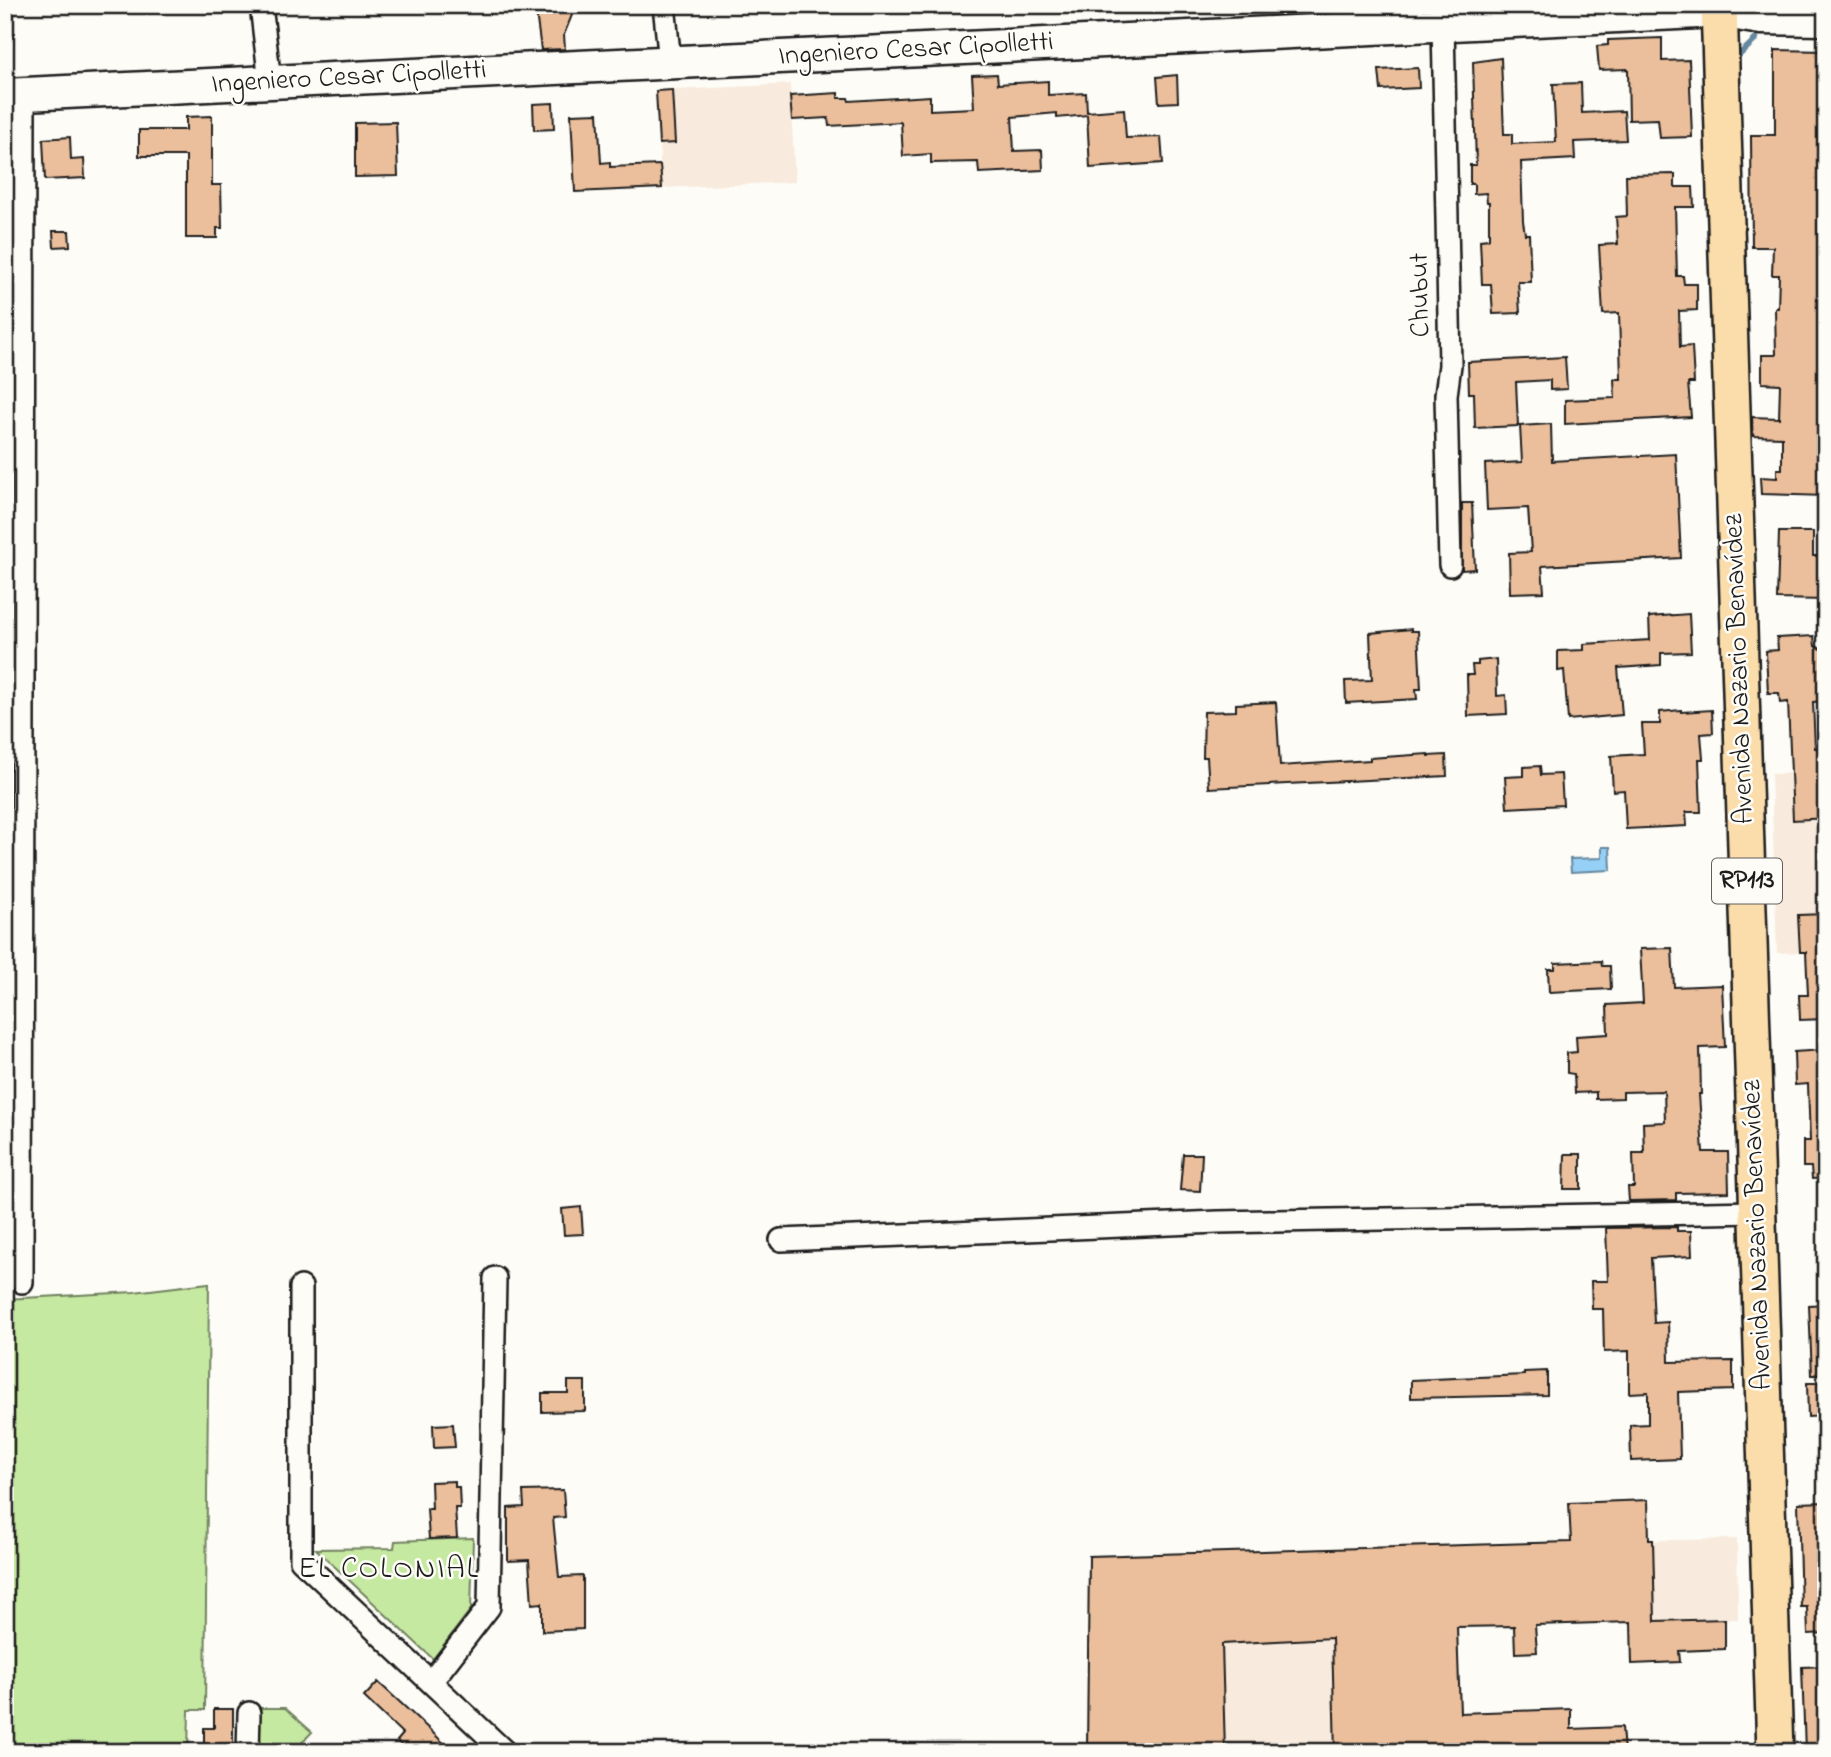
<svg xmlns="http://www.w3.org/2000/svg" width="1831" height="1757" font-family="'Indie Flower',sans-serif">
<rect width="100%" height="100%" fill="#fdfcf7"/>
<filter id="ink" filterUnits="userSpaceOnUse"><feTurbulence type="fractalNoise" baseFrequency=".0143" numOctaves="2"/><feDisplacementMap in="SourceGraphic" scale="14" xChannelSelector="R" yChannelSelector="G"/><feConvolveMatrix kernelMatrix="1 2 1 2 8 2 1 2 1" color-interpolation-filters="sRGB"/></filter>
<g filter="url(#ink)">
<path fill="#f8eadc" d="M790,84L795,182L662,188L656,91Z
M1826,772V951L1777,953L1771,774Z
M1737,1539L1738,1619L1457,1627L1462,1752H1087L1089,1556L1409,1545Z"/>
<path fill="#c6e9a2" stroke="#71825f" stroke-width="2" d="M209,1283L205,1710H189L188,1752H5V1299L134,1292Z
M473,1538L471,1609L433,1659L316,1549L394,1548L395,1541Z
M252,1708H285L312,1732L293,1752H252Z"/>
<path fill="#96d0f6" stroke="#65889f" stroke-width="2" d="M1602,847H1610L1611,870L1571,872L1570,859L1602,858Z"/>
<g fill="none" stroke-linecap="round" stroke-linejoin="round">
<path stroke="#65889f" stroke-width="6" d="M1737,63V57L1756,39"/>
</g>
<path fill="#ecbf9c" stroke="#1c1c1c" stroke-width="2" d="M535,5H576L564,35L565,49L541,50Z
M1662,38V61L1689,60L1692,137L1660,138L1658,119L1629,120L1628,69L1599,70L1597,46L1608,45V40Z
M1775,50L1826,51V248H1820L1821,343H1826V496L1761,494L1760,477L1777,478V469H1782V437L1753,436L1752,417L1779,418L1780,384L1762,383V355H1776L1775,308H1778L1779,275H1772L1773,247H1752L1751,135H1775Z
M1501,58L1504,134H1512V144L1556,142L1553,84L1581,83L1582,113L1624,111L1626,140L1574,142L1575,159L1521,162L1523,221L1525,234H1529L1531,282H1518L1520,313L1493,314L1491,284H1482L1480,240L1489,239V202H1487L1486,193L1474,194V184H1470V165H1476L1473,62Z
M1418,68L1419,88L1381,90L1379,70Z
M997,74L998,84L1048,81V95L1086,93L1087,112L1124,109L1126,138L1161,137L1163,163L1090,168L1087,115L1057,118V113L1012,117L1014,151L1042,150L1043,170L979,173L978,162L931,163V154L903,156L901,122L829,126L828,118L792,120L790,96L838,93V98H848L849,101L930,96V110L974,108L972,75Z
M1177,75L1178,102L1159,103L1157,77Z
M672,90L675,143L659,144L656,91Z
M553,103L554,129L534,130L533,104Z
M598,113L601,163L610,162V167L660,165L662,188L575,192L571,114Z
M212,116V185H221L222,228H217V238H186V156H139V130H186V117Z
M396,122L398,176L355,177V123Z
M70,137L71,160L84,159L85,178L45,180L43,139Z
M1675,174V187H1693L1694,207H1675L1677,276H1683L1684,284H1697V310L1679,311L1680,347L1692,346L1694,383H1688L1691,417L1565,424V400L1615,398L1614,379H1621L1619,313L1603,314L1599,245L1618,244L1616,217L1627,216L1626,175Z
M53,231H69L70,246L54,247Z
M1565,357L1567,389L1550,390V380L1516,382L1518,426L1475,428L1474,393H1469L1468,362Z
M1551,424L1552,461L1676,454L1681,558L1542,566L1544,592L1510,593L1509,553L1531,552L1528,508L1487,510L1485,464L1522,462L1520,426Z
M1462,503H1472L1475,569L1462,570Z
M1779,532H1813V556H1821V578H1826V600L1777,599Z
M1689,614L1691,652L1661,653V665L1618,668L1622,715L1568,720L1564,670L1558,671V651L1584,650V644L1650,640L1649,617Z
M1411,629V631H1418L1421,689H1416L1417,699L1346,703L1345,681L1372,680L1370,633Z
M1814,636L1815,646L1826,651V701L1813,702L1815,748H1818L1819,754L1826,753V818L1793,820L1788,702L1780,703L1779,693H1768L1766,651L1778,650L1777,638Z
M1496,659L1497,696L1506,695L1507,714L1468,716L1467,675H1473L1472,665H1478V661Z
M1276,702L1280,766L1370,760V758L1428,754V756L1446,755L1447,776L1209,788L1207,757H1203L1204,712L1236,711V704Z
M1681,710V712L1712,710L1713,733L1701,734L1703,759H1699L1701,812H1686L1687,826L1626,829L1624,790L1613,791L1611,756L1644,754L1642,724H1660V712Z
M1540,766L1541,775L1561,774L1563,805L1507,808L1505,777L1524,776V767Z
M1826,914V1019L1800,1020L1799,995H1808L1806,952H1800L1798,915Z
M1672,948L1674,987L1722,985L1725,1047L1700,1048L1701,1094H1699L1703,1152H1728L1729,1192L1676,1193V1200L1629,1201L1628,1187H1634L1633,1153H1644L1643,1123L1665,1122L1664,1091L1623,1092V1098L1596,1099V1092L1575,1093L1574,1074L1567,1073V1053L1577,1052L1576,1036L1608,1034L1607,1005L1643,1003L1640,949Z
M1601,961L1602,966H1610L1611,989L1549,992L1548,969H1555V963Z
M1823,1050L1824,1070L1826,1069V1178L1812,1179L1811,1167H1803V1141H1810L1808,1084L1795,1085L1794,1052Z
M1183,1154H1202L1200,1191L1180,1190Z
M1565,1154H1581V1189H1564Z
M581,1207L583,1234L564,1235L562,1209Z
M1677,1227V1231H1691L1692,1256L1651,1258L1654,1323L1668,1322L1669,1362L1733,1361V1390L1678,1392L1680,1459L1631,1461L1630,1425L1648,1424V1392L1629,1393V1351L1604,1352L1603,1309H1592L1591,1281H1608L1606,1228Z
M1826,1304V1375H1812L1809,1305Z
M1547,1371V1395L1411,1398V1380L1524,1375V1372Z
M568,1381H585V1411L542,1412V1393H568Z
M1807,1383H1826V1416L1808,1417Z
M453,1424L455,1447L434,1448L433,1425Z
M455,1481V1487H459L460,1508H455L457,1538L429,1539L427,1509H432L431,1482Z
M563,1490L565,1517L553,1518L559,1577L583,1576V1629L542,1631V1603L532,1604L529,1560L508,1561V1508L524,1507L523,1491Z
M1648,1500L1649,1540H1653L1655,1621L1725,1619V1649L1679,1651L1680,1662L1632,1664L1631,1622L1535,1625L1537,1652L1515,1653L1514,1626L1457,1627L1460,1713L1571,1709V1729L1622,1727L1624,1752H1335L1332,1638L1222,1644L1225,1752H1087L1089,1556L1571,1542L1569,1503Z
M1826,1502V1633L1808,1634L1807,1607H1801L1798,1503Z
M1826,1666V1751H1805L1802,1667Z
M378,1682L431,1731L453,1752H408L397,1741L403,1734L364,1697Z
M214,1709H233V1752H214V1747H204V1728H214Z"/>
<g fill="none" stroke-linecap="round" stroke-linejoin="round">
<defs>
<path id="street" d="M261,5L270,82
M664,5L670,62
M1443,24L1450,365L1446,395L1450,565
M781,1240L1218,1222L1758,1212
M22,1282L24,94
M301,1287V1560L505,1752
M431,1682L489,1607L495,1278
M248,1752L249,1713"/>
<path id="secondary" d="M5,95L1719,11L1761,18L1826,19"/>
<path id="primary" d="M1719,5L1775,1752"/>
</defs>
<use href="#street" stroke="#1c1c1c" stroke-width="26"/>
<use href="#secondary" stroke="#1c1c1c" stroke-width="37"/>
<use href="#primary" stroke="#1c1c1c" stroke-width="40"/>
<use href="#street" stroke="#fdfcf7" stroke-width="21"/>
<use href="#secondary" stroke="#fdfcf7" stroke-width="32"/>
<use href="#primary" stroke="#fbddab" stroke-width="35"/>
</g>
</g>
<g text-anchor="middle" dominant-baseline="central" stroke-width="5" stroke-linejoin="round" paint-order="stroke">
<rect fill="#fdfcf7" stroke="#605f5e" stroke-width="2" x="1712" y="858.5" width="70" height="45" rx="5"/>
<g font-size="26" font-weight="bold" fill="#1c1c1c">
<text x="1747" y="881">RP113</text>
</g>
<g font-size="28" fill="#1c1c1c" stroke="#fdfcf7">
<text transform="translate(916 50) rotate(-3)">Ingeniero Cesar Cipolletti</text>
<text transform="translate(349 78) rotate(-3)">Ingeniero Cesar Cipolletti</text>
<text transform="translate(1421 295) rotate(-91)">Chubut</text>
<text transform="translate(1740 669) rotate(-92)">Avenida Nazario Benavídez</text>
<text transform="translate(1758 1235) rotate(-92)">Avenida Nazario Benavídez</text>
</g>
<g font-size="30" letter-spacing="2" fill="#1c1c1c" stroke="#fdfcf7">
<text x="389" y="1570">EL COLONIAL</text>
</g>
</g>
<rect width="1831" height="1757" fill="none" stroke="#fdfcf7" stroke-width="28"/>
<rect x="14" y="14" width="1803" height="1729" fill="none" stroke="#1c1c1c" stroke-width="2.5" filter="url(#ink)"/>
</svg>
